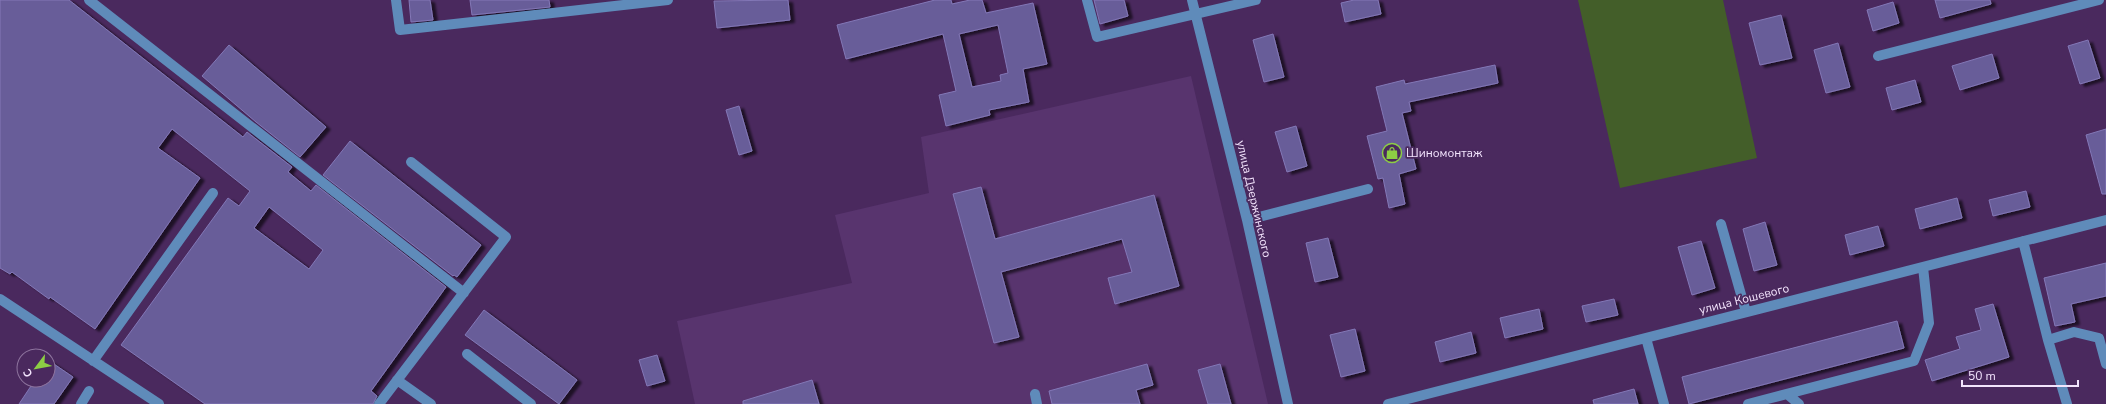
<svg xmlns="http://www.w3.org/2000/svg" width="2106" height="404" font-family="'Nunito Sans',sans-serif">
<defs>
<filter id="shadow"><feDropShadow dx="4.5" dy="2.5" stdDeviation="1" flood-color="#0009"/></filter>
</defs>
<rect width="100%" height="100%" fill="#4a295e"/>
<path fill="#58346e" d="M1191,76L1268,404H695L677,321L852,283L835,215L929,193L921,137Z"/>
<path fill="#435e29" d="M1578,0H1723L1757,158L1620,188Z"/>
<path fill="#685d99" stroke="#8378b7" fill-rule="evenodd" filter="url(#shadow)" d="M0,0H69L243,137L247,132L292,167L288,172L311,191L316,185L446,287L371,391L377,396L373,404H205L121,345L228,198L239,206L250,191L172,129L158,148L200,178L95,329L50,297L49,299L12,272L10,274L0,268ZM269,207L323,250L309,269L254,228Z
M409,0H430L433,20L411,22Z
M470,0H549L550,7L472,15Z
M788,0L790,20L717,28L714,1Z
M935,0H951L952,4L970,0H982L986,13L1033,3L1047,64L1023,69L1029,102L989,110L990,115L946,126L939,95L956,91L943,34L846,59L837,25ZM998,25L1008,73L1000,75L1001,81L972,87L959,34Z
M1094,0H1124L1128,16L1100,24Z
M1354,0H1378L1381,14L1345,22L1341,3Z
M1935,0H1990L1991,4L1940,18Z
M1893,2L1899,23L1873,31L1867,10Z
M1781,15L1792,58L1760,65L1749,23Z
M1273,34L1284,77L1264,82L1253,40Z
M2088,40L2100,78L2080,84L2068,46Z
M1838,43L1850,87L1826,93L1814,50Z
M229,45L326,127L300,157L256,122L202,76Z
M1992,54L1999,78L1960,90L1952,66Z
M1495,65L1498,83L1409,102L1411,111L1402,113L1416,169L1399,174L1405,204L1389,208L1383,178L1378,179L1367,136L1387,131L1376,87L1404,80L1405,84Z
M1915,80L1921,102L1892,110L1886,88Z
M739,106L752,151L739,155L726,110Z
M1296,126L1307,166L1287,172L1275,132Z
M2106,129V194H2102L2086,135Z
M350,141L481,245L457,277L454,275L453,276L323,175Z
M981,187L995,239L1154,195L1179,286L1115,304L1108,278L1132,272L1122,239L1001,272L1019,337L994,343L953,194Z
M2026,191L2030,207L1993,216L1989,200Z
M1957,198L1962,218L1920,229L1915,209Z
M1765,222L1777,265L1754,271L1743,229Z
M1878,226L1884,246L1850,255L1845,235Z
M1328,238L1338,277L1315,282L1306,243Z
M1701,241L1715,288L1692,295L1678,247Z
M2106,263V296L2071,304L2075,322L2055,326L2044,278Z
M1614,299L1618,315L1586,322L1582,306Z
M1993,304L2009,357L1932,381L1925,360L1960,349L1956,337L1981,330L1975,309Z
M1539,309L1543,329L1505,338L1500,318Z
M484,310L577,380L559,404L465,335Z
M1897,321L1904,348L1689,404L1682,377Z
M1355,329L1365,371L1341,377L1330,335Z
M1471,332L1476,353L1440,362L1435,342Z
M657,355L665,381L647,386L639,360Z
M48,360L73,377L54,404H19L35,380H48Z
M1147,364L1153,385L1136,390L1140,404H1052L1049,391Z
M1220,364L1231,404H1208L1198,370Z
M812,380L819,404H743V401Z
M1634,389L1638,404H1594L1593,400Z"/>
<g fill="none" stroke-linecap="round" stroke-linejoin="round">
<path stroke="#5f8bba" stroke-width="10" d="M89,0L464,293
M396,0L400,30L668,0
M1087,0L1097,37L1256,0
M1192,0L1247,220L1288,404
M1878,56L2099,0
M1247,220L1368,189
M1721,224L1746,312
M2023,241L2048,340L2074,332L2099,338L2106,364
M0,299L159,404
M1646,338L1664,404
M2048,340L2067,404
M467,354L531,404
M93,361L213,193
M397,380L431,404
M1035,394L1037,404
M1787,394L1799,404
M81,404L89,391
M379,404L506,237L411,162
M1388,404L2106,220
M1748,404L1914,361L1929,323L1923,267"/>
</g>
<defs>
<symbol id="shop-ring" viewBox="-11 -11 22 22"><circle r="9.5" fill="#4a295e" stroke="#8dce44" stroke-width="1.5"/><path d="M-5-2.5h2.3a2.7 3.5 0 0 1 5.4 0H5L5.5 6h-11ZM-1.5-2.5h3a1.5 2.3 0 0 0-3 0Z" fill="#8dce44"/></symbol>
</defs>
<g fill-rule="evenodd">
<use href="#shop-ring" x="1381" y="142" width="22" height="22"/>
</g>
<g text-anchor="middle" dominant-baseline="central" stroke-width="3.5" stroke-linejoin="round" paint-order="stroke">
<g font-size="12" fill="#f3e4fd" stroke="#4a295e" text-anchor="start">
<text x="1406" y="153">Шиномонтаж</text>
</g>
<g font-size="12" fill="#f3e4fd" stroke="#4a295e">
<text transform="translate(1254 199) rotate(77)">улица Дзержинского</text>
<text transform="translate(1744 299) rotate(-14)">улица Кошевого</text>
</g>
</g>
<g transform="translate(36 368) rotate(238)"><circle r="19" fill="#4a295e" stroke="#8e749e"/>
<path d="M0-3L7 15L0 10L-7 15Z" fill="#8dce44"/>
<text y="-6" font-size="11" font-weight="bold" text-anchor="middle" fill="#f3e4fd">С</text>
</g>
<path d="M1962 380v6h116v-6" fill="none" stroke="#f3e4fd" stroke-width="2"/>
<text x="1968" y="380" font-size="12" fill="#f3e4fd" stroke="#4a295e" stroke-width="3" paint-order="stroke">50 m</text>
</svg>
